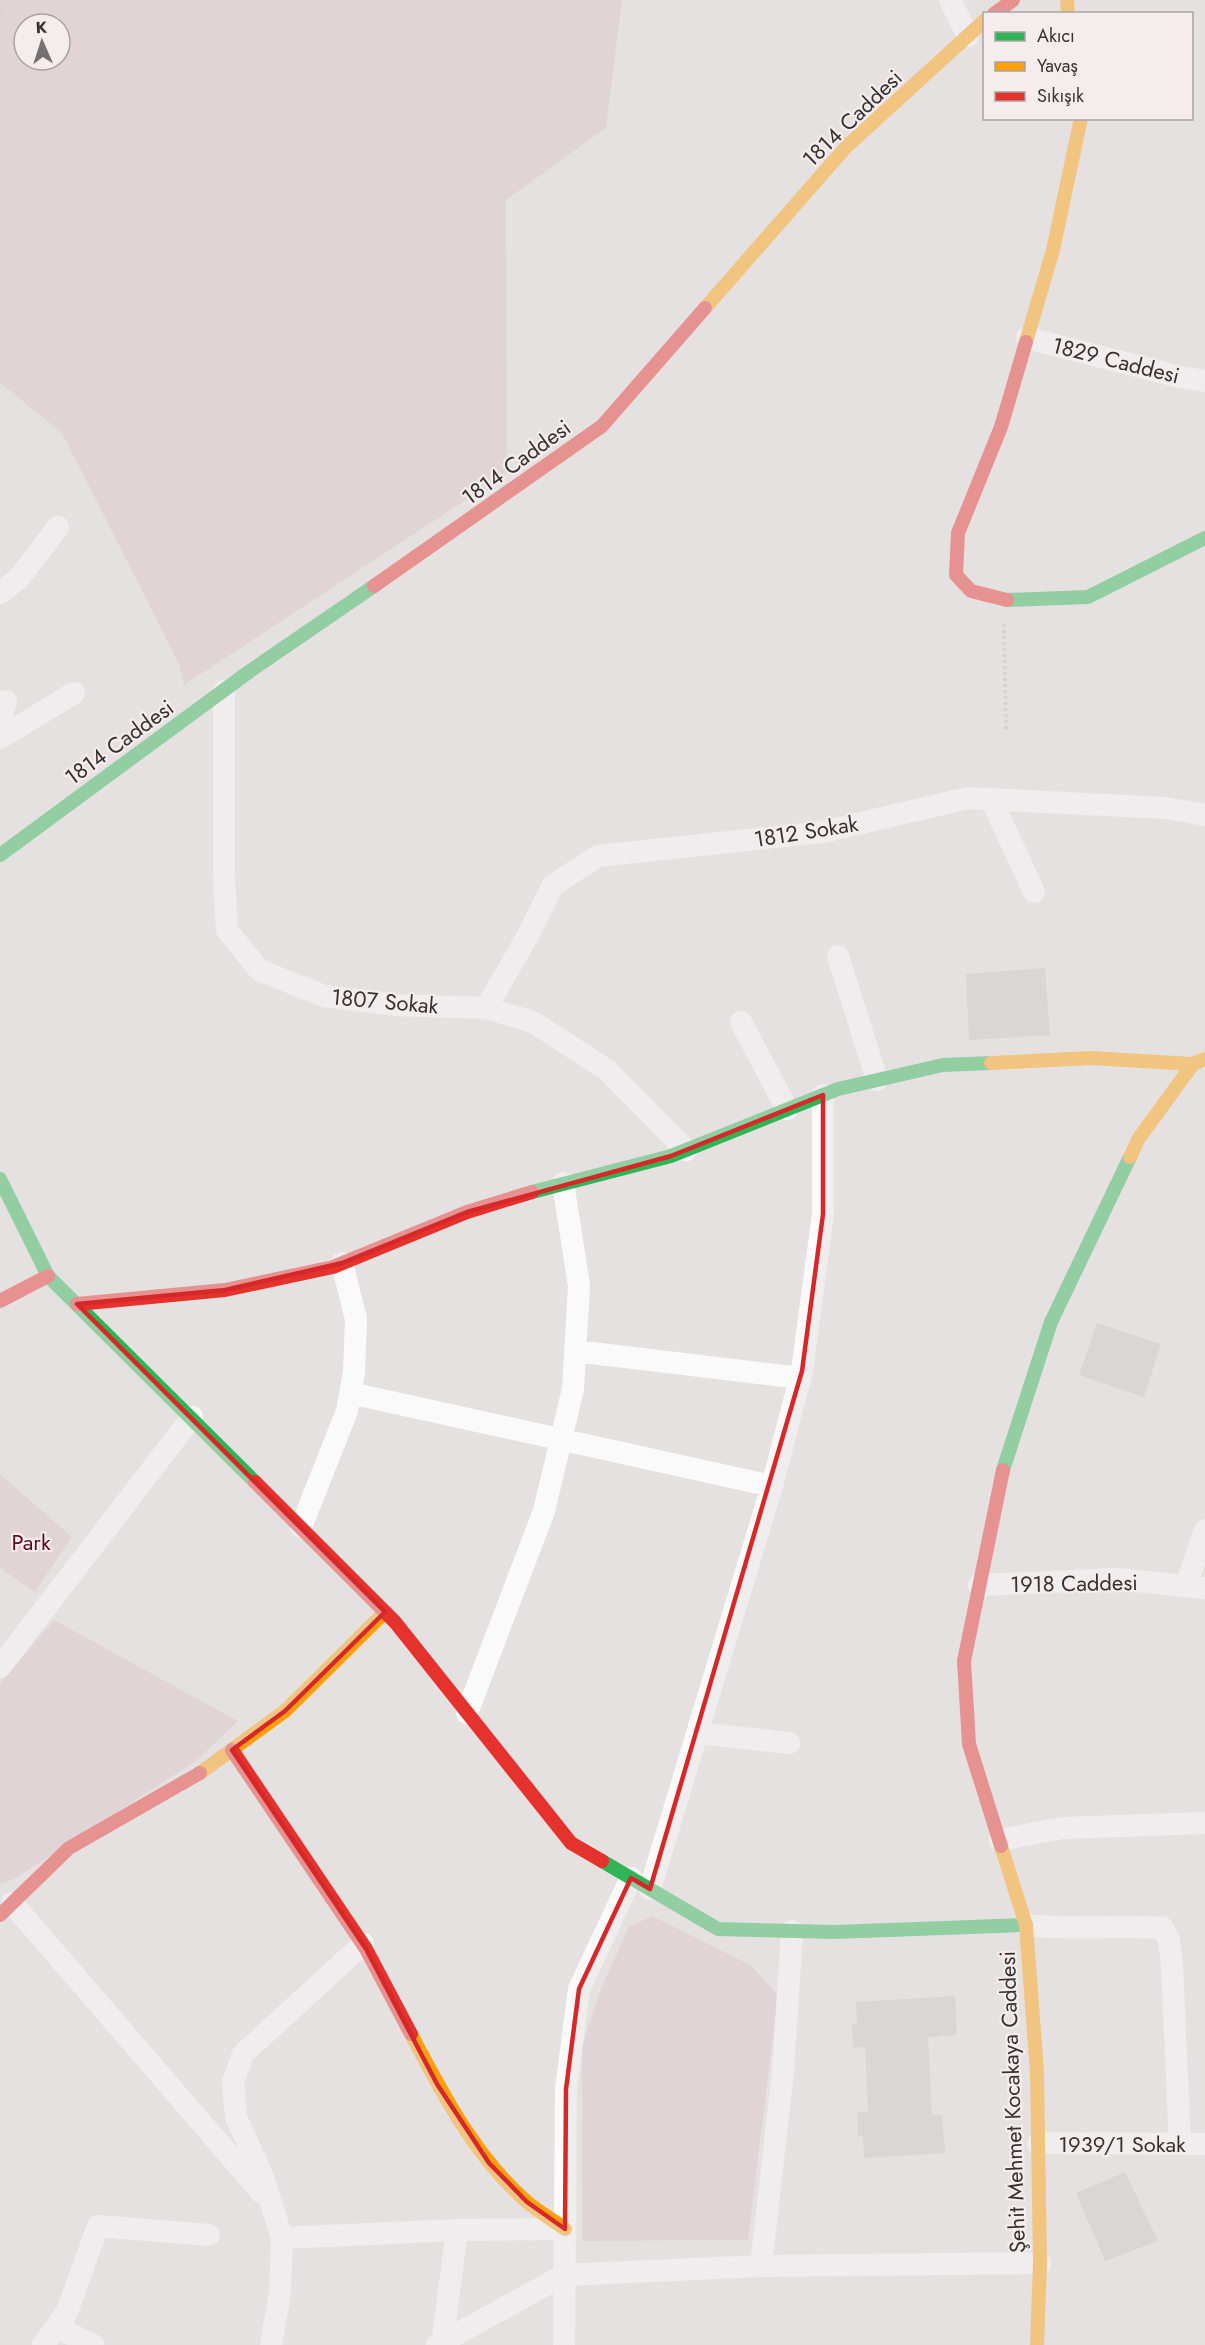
<svg xmlns="http://www.w3.org/2000/svg" width="1205" height="2345" font-family="Jost,sans-serif">
<rect width="100%" height="100%" fill="#e6e1e1"/>
<path fill="#dcc3c7" fill-rule="evenodd" d="M0,0H622L606,128L506,200L507,473L184,685L179,664L62,433L0,383ZM24,24H60V60H24Z
M0,1474L72,1537L35,1592L0,1568Z
M54,1620L238,1721L196,1761L14,1879L0,1884V1683Z
M652,1916L752,1966L778,1996L748,2240L582,2241V2046L600,1991L629,1927Z"/>
<path fill="#ccc8c8" d="M1045,968L1050,1035L969,1040L966,974Z
M1097,1323L1161,1344L1144,1397L1079,1375Z
M955,1996L957,2035L928,2037L932,2115H942L945,2153L864,2158L863,2136H858L857,2112H868L865,2047L853,2048L852,2024L857,2023L856,2002Z
M1125,2172L1158,2241L1105,2261L1076,2193Z"/>
<g fill="none" stroke-linecap="round" stroke-linejoin="round">
<path stroke="#c3c1c1" stroke-width="4" stroke-dasharray="3 3" stroke-linecap="butt" d="M0,18L2,0
M1004,624L1006,730"/>
<path stroke="#fbfafa" stroke-width="22" d="M950,0L968,36
M1027,338L1180,377L1205,381
M0,593L19,578L58,527
M224,691V878L227,930L259,970L324,996L396,1005L486,1008L533,1022L607,1070L686,1150
M0,720L6,701
M0,738L74,693
M991,799L1034,892
M838,956L877,1080
M486,1008L527,937L553,885L598,856L823,832L968,798L1166,808L1205,815
M741,1022L787,1109
M575,1351L800,1378
M350,1393L772,1486
M301,1527L347,1411L354,1372L356,1319L342,1263
M979,1585L1117,1579L1205,1588
M1186,1586L1205,1530
M0,1667L192,1417
M467,1713L544,1511L573,1389L579,1286L563,1183
M697,1733L789,1743
M1000,1840L1062,1828L1205,1823
M650,1889L772,1486L802,1371L823,1214V1095
M12,1903L262,2193
M1026,1925C1071,1930 1117,1925 1163,1928L1169,1940L1172,1966L1180,2144
M1038,2143L1205,2144
M282,2238L457,2230L565,2229
M761,2266L783,2071L792,1931
M56,2327L93,2345
M43,2345L67,2312L98,2226L209,2235
M271,2345L280,2293L282,2238L263,2177L236,2117L233,2082L243,2054L363,1944
M437,2345L564,2275L761,2266L1040,2263
M442,2345L457,2230
M564,2345L566,2089L579,1989L631,1878"/>
<path stroke="#30b455" stroke-width="14" d="M1007,600L1088,597L1205,538
M0,855L250,671L374,586
M0,1179L48,1276L255,1482
M532,1192L671,1156L838,1089L943,1065L991,1063
M1003,1470L1051,1322L1130,1157
M602,1861L718,1929L835,1932L1026,1925"/>
<path stroke="#ff9f0a" stroke-width="14" d="M1067,0L1068,14
M705,308L846,147L984,21
M1026,342L1053,250L1081,118
M991,1063L1091,1058L1193,1064
M1130,1157L1139,1138L1193,1064L1205,1059
M200,1773L285,1711L385,1612
M1001,1846L1026,1925L1037,2072L1040,2263L1037,2345
M411,2034C442,2093 476,2158 527,2202C539,2212 553,2220 565,2229"/>
<path stroke="#e5322d" stroke-width="14" d="M994,14L1013,0
M374,586L602,426L705,308
M1007,600L971,591L956,575L958,533L1001,427L1026,342
M0,1301L48,1276
M77,1304L225,1290L333,1267L467,1212L532,1192
M255,1482L395,1622L571,1843L602,1861
M232,1750L366,1949L411,2034
M1001,1846L969,1744L964,1661L1003,1470
M0,1915L69,1848L200,1773"/>
</g>
<path d="M0 0H1205V2345H0ZM823,1095V1214L802,1371L650,1889L631,1878L579,1989L566,2089L565,2229L527,2202L489,2163L437,2084L366,1949L232,1750L285,1711L385,1612L77,1304L225,1290L342,1263L467,1212L671,1156Z" fill="#e6e1e1" fill-opacity=".55" fill-rule="evenodd"/>
<path fill="none" stroke="#d62828" stroke-width="4.5" stroke-linejoin="round" d="M823,1095V1214L802,1371L650,1889L631,1878L579,1989L566,2089L565,2229L527,2202L489,2163L437,2084L366,1949L232,1750L285,1711L385,1612L77,1304L225,1290L342,1263L467,1212L671,1156Z"/>
<g text-anchor="middle" dominant-baseline="central" stroke-width="4.5" stroke-linejoin="round" paint-order="stroke">
<g font-size="22" fill="#363233" stroke="#f5eced">
<text transform="translate(852 118) rotate(-44)">1814 Caddesi</text>
<text transform="translate(1116 360) rotate(14)">1829 Caddesi</text>
<text transform="translate(516 462) rotate(-36)">1814 Caddesi</text>
<text transform="translate(119 742) rotate(-36)">1814 Caddesi</text>
<text transform="translate(806 831) rotate(-9)">1812 Sokak</text>
<text transform="translate(385 1001) rotate(5)">1807 Sokak</text>
<text transform="translate(1074 1583) rotate(-1)">1918 Caddesi</text>
<text transform="translate(1012 2102) rotate(-92)">Şehit Mehmet Kocakaya Caddesi</text>
<text x="1122" y="2144">1939/1 Sokak</text>
</g>
<g font-size="22" fill="#580b25" stroke="#f5eced">
<text x="31" y="1542">Park</text>
</g>
</g>
<rect x="983" y="12" width="210" height="108" fill="#f5eced" stroke="#a9a2a3" stroke-width="1.5"/>
<rect x="995" y="32" width="30" height="9" fill="#30b455" stroke="#a9a2a3" stroke-width="1.5"/>
<text x="1037" y="42" font-size="18" fill="#363233">Akıcı</text>
<rect x="995" y="62" width="30" height="9" fill="#ff9f0a" stroke="#a9a2a3" stroke-width="1.5"/>
<text x="1037" y="72" font-size="18" fill="#363233">Yavaş</text>
<rect x="995" y="92" width="30" height="9" fill="#e5322d" stroke="#a9a2a3" stroke-width="1.5"/>
<text x="1037" y="102" font-size="18" fill="#363233">Sıkışık</text>
<g transform="translate(42 42) rotate(357)"><circle r="28" fill="#f5eced" stroke="#a9a2a3" stroke-width="1.5"/>
<path d="M0-4.5L10 22L0 15L-10 22Z" fill="#746f70"/>
<text y="-9" font-size="16" font-weight="bold" text-anchor="middle" fill="#363233">K</text>
</g>
</svg>
